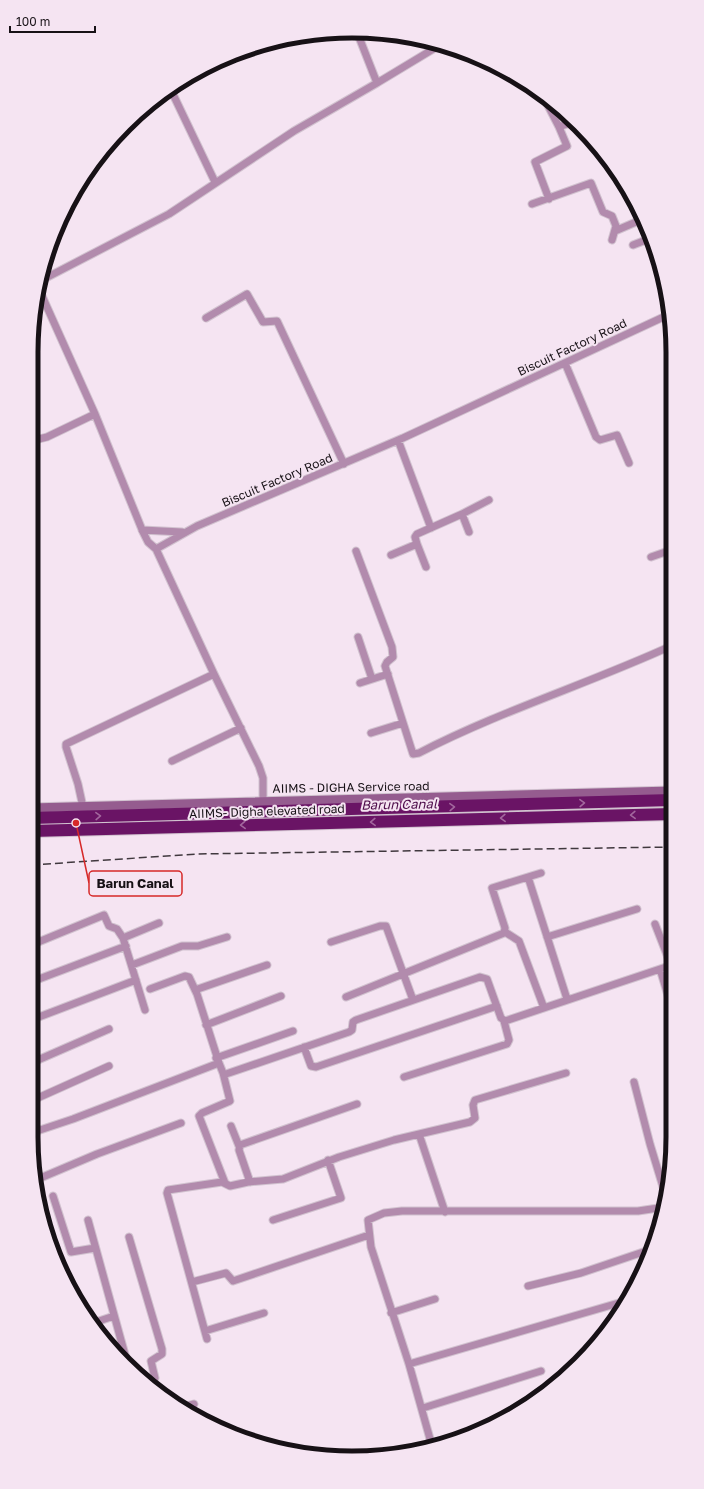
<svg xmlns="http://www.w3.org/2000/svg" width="704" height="1489" font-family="'Golos Text',sans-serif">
<rect width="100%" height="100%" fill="#f5e4f2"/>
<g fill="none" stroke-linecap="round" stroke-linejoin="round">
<path stroke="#c28dbd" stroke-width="6" d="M31,825L451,814"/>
<defs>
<path id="minor" d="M377,83L440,45
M170,88L215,182
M542,94L559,127L572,122
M549,199L535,162L567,146L559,127
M532,204L591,183L603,212L612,216L616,226L612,240
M615,231L643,219
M633,245L651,238
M40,281L169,214L294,131L377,83L357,32
M38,287L95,414L143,532L148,542L156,549L197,526L403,438L670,314
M206,318L247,294L263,322L277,321L344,464
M565,363L596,437L600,440L617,435L629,463
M398,440L431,528
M31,441L47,437L95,414
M462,514L489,500
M142,530L182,532
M417,544L426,567
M156,549L214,674L259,766L263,778V801
M356,551L392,647L393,657L387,662L385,666L413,754L419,753C500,711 588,684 671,646
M391,555L417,544L415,537L417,534L462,514L469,532
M651,557L671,550
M358,637L372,679
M360,683L388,674
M371,733L403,723
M172,761L241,728
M83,807L78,784L66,747V744L214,674
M528,877L567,999
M655,924L671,965
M505,932L519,941L544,1008
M547,937L637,909
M123,938L159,923
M331,942L380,926H386L413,1000
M31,945L104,915L109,926L117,929L123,938L145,1010
M132,965L182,946H198L227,937
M660,969L673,1012
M31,982L126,946
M150,989L185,976L189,977L197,994L219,1063L223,1073L226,1074L349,1032L352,1030L353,1022L356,1020L480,977L487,979L501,1018L505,1021L672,965
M195,990L267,965
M346,997L504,933L505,928L492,888L541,873
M31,1020L136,980
M206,1025L281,996
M304,1047L311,1066L316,1067L497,1006
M216,1058L293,1031
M31,1063L109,1029
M223,1073L230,1101L202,1113L199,1116L225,1183
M404,1077L507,1044L509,1040L504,1021
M634,1082L650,1144L667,1200
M31,1101L109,1066
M231,1126L239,1146
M31,1133L73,1119L219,1063
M419,1134L445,1212
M38,1179L97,1154L181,1123
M250,1182L239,1150L240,1145L357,1104
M53,1196L71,1252L95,1248
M88,1220L127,1362
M273,1220L341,1198L328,1160
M129,1237L162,1349V1354L151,1361L155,1378L151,1381
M69,1282L75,1299
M192,1282L226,1273L233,1281L369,1235
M528,1286L581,1273L652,1249
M622,1302L409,1364L371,1247L368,1220L384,1213L402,1211H638L665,1207
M391,1313L435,1299
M93,1323L114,1316
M205,1331L264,1313
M207,1339L167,1193L168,1190L222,1182L230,1186L248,1182L283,1179L339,1157L394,1140L470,1122L475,1118L473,1105L475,1100L566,1073
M409,1364L432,1446
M182,1407L194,1404
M423,1408L541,1371"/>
<path id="secondary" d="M31,808L672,791"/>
<path id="motorway" d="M31,818L672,800
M31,831L672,814"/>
</defs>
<use href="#minor" stroke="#d1c2cf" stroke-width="9"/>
<use href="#secondary" stroke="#d1c2cf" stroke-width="11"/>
<use href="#motorway" stroke="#d1c2cf" stroke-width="14"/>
<use href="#minor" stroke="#b28bad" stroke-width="7"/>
<use href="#secondary" stroke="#955c8f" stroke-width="9"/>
<use href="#motorway" stroke="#6a1465" stroke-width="12"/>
<path stroke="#40383e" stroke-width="1.5" stroke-dasharray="8 4" stroke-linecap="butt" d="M31,865L197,854L672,847"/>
</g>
<defs><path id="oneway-chevron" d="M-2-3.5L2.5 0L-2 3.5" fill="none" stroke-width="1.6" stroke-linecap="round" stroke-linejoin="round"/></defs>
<g stroke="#a2679d">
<use href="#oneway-chevron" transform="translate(582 803) rotate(-2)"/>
<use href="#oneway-chevron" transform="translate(452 807) rotate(-2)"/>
<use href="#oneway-chevron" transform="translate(633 815) rotate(178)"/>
<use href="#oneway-chevron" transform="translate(98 816) rotate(-2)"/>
<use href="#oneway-chevron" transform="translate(503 818) rotate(178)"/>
<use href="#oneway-chevron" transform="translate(373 822) rotate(178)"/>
<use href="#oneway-chevron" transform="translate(243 825) rotate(178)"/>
</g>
<g text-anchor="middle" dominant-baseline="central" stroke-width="4" stroke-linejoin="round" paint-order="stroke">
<g font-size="12" fill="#171116" stroke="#f5e4f2">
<text transform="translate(572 347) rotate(-25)">Biscuit Factory Road</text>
<text transform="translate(277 480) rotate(-23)">Biscuit Factory Road</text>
<text transform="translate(351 787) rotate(-1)">AIIMS - DIGHA Service road</text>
<text transform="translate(267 811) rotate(-2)">AIIMS- Digha elevated road</text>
</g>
<g font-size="13" font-style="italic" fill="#4c0b49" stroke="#f5e4f2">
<text transform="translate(399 804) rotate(-1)">Barun Canal</text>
</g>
</g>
<path d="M0 0H704V1489H0ZM352 38H352A314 314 0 0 1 666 352V1137A314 314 0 0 1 352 1451H352A314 314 0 0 1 38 1137V352A314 314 0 0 1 352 38Z" fill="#f5e4f2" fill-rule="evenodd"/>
<path fill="none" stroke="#171116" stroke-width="5" d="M352 38H352A314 314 0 0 1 666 352V1137A314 314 0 0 1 352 1451H352A314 314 0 0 1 38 1137V352A314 314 0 0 1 352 38Z"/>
<path fill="none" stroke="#d62828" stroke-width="1.5" d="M76 823L89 883"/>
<circle fill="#d62828" stroke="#f5e4f2" stroke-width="1.5" cx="76" cy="823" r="4"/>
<rect fill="#f5e4f2" stroke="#d62828" stroke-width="1.5" x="89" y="871" width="93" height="25" rx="4"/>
<g font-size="13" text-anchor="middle" font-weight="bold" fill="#171116">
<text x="135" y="888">Barun Canal</text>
</g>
<path d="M10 26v6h85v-6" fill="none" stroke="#171116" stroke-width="2"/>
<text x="16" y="26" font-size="12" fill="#171116" stroke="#f5e4f2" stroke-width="3" paint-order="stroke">100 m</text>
</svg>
